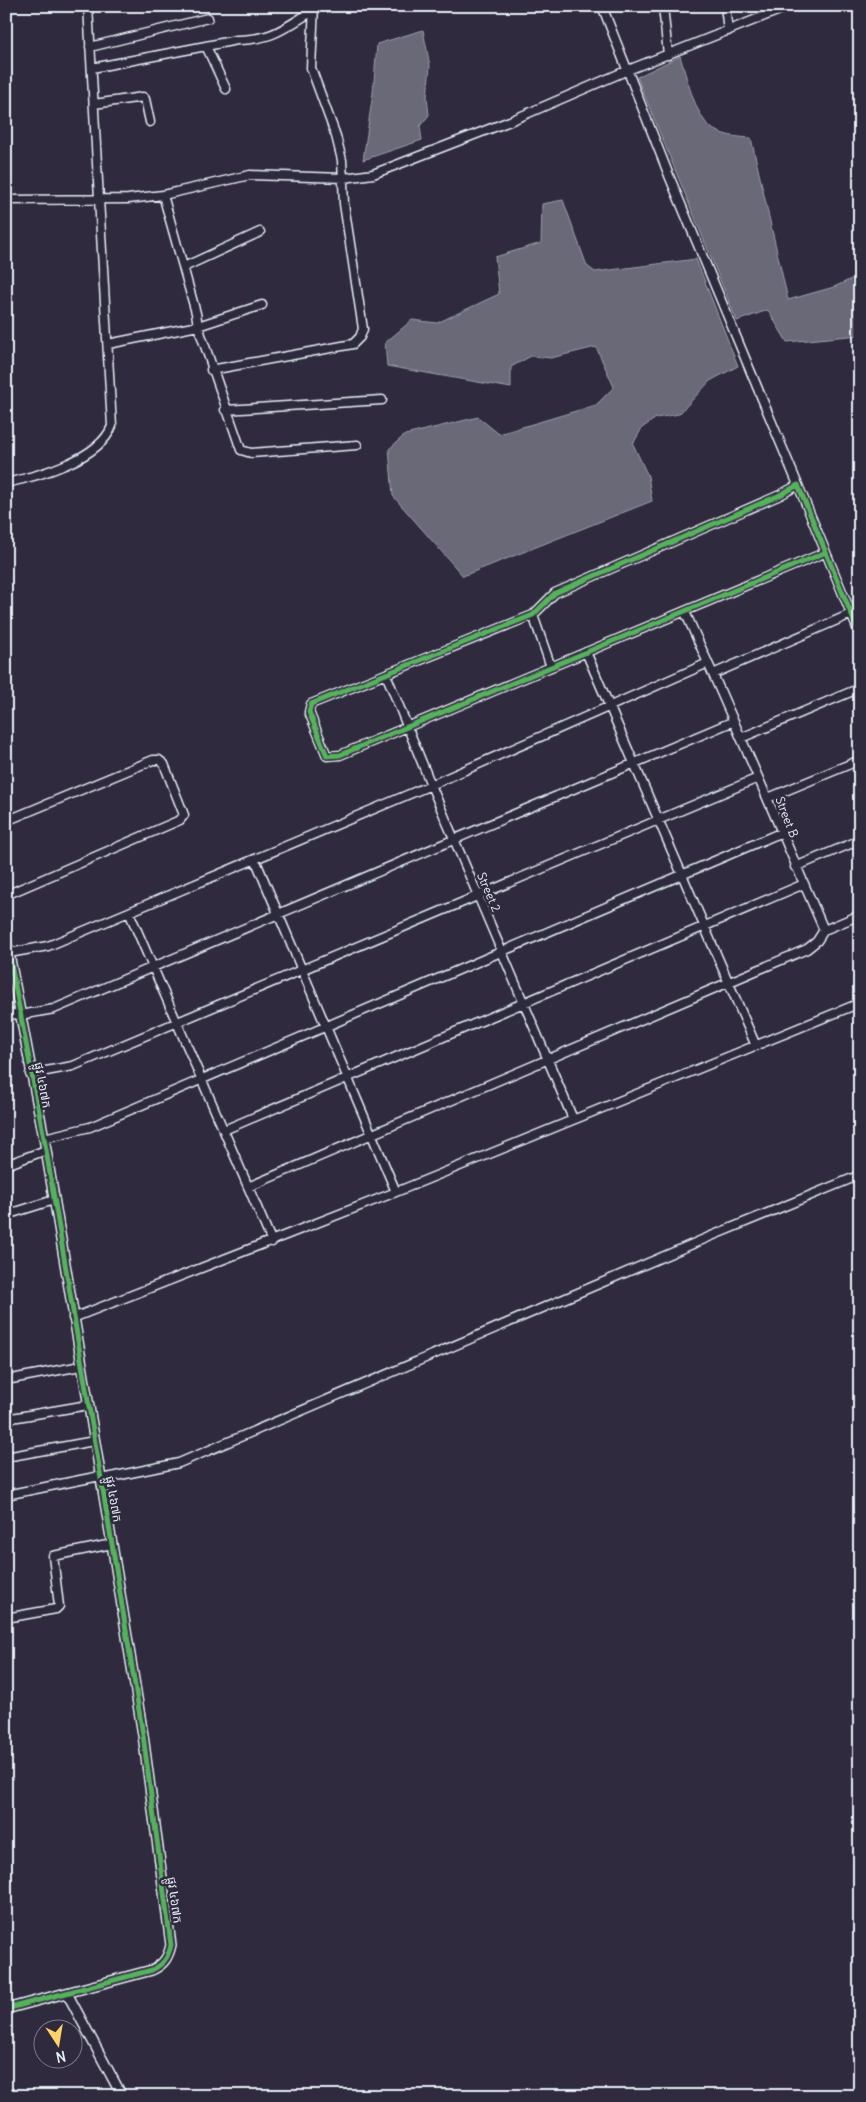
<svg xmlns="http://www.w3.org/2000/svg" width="866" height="2102" font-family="Delius,'Noto Sans Khmer',sans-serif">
<rect width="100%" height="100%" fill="#2f2a3d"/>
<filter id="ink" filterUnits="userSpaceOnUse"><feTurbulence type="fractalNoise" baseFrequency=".02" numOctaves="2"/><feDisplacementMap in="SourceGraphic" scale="10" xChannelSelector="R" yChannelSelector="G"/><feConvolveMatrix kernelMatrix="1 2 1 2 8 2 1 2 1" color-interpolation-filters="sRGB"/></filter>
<g filter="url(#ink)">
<path fill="#696978" stroke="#9c9fab" d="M423,30L430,66L427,98L429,115L420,126L422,140L363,160L373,93L377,44Z
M680,56C686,75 695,114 710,127C721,136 738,137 751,138L788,300L834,287L860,275V335L787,342L768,310L737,321L637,77Z
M563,200L587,266L595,272L696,259L738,366L710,381L679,414L656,418L642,428L633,444L648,476L652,501L463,576L393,496L389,449L405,435L478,417L499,434L596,405L614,387L596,347L551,358L531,356L511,367V388L387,366L385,343L412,320L437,323L499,294L495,257L541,243L542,204Z"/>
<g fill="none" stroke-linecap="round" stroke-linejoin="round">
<defs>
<path id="minor" d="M602,6L670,178L798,485
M663,6L668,55
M725,6L728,31
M206,46L226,89
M90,47L208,18
M92,68L237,40C274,39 282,29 313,11
M94,104L143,97L145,99L150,122
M163,195L196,313L198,326L262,305
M6,200L128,199L163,195L250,175L344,178L373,174L510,121L628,70L790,6
M184,267L260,232
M108,344L198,326L241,450L251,453L357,445
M211,370L353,344L360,337L363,329L344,204L342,160L336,136L311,68L314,6
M225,410L382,400
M6,483C38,476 100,459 112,426L88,6
M824,553L340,755L327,756L309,712L311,704L533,615L555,593L780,495L798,485L860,635
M685,612C733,717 778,824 824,930
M533,615L551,667
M586,652L756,1046
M386,674L431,785L573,1119
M713,674L851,614
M741,738L860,688
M768,798L860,760
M6,821L153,760H159L164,764L184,815L180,820L6,895
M255,859L396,1192
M795,867L860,840
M129,912L272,1242
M824,930L860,915
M9,953L48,946L129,912L431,785L708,663
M6,1013L20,1015L54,1009L734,721
M30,1074L73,1066L758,778
M224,1130L804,884
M44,1138L90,1127L780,833
M6,1165L46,1150
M248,1187L807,949L817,941L824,930
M6,1215L54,1200
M73,1318L396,1192L860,1003
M6,1380L81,1366
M6,1419L88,1405
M6,1457L94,1441
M101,1479L179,1463L709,1237L860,1175
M6,1495L100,1476
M6,1618L56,1609L59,1606L53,1556L112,1544"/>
<path id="tertiary" d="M6,938L44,1138L112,1544L143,1735L171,1945C168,1958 164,1964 152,1970L6,2009
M67,1993L122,2096"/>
</defs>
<use href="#minor" stroke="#e8f1f8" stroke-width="11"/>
<use href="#tertiary" stroke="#e8f1f8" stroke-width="12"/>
<use href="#minor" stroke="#2f2a3d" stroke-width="8"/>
<use href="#tertiary" stroke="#2f2a3d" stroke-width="9"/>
<defs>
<path id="cycleway" d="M824,553L340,755L327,756L309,712L311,704L533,615L555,593L780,495L798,485L860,635
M6,938L44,1138L112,1544L143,1735L171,1945C168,1958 164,1964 152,1970L6,2009"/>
</defs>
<use href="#cycleway" stroke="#2f2a3d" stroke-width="8"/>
<use href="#cycleway" stroke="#56b35d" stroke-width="5"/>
</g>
</g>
<g text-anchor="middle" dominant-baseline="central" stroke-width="5" stroke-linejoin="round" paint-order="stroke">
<g font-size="12" fill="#e8f1f8" stroke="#2f2a3d">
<text transform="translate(787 817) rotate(69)">Street B</text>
<text transform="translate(489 892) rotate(67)">Street 2</text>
<text transform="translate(43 1085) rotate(79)">ផ្លូវ ៤៦៧ក</text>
<text transform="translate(114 1499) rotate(80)">ផ្លូវ ៤៦៧ក</text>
<text transform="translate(175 1900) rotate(82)">ផ្លូវ ៤៦៧ក</text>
</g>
</g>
<rect width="866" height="2102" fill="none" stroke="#2f2a3d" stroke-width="25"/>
<rect x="12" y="12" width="841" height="2077" fill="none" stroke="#e8f1f8" stroke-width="2" filter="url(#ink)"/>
<g transform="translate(58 2044) rotate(168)"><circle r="24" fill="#2f2a3d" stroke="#797a88"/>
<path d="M0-4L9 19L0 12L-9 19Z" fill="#ffd166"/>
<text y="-8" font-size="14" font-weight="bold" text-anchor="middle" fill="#e8f1f8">N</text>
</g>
</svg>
